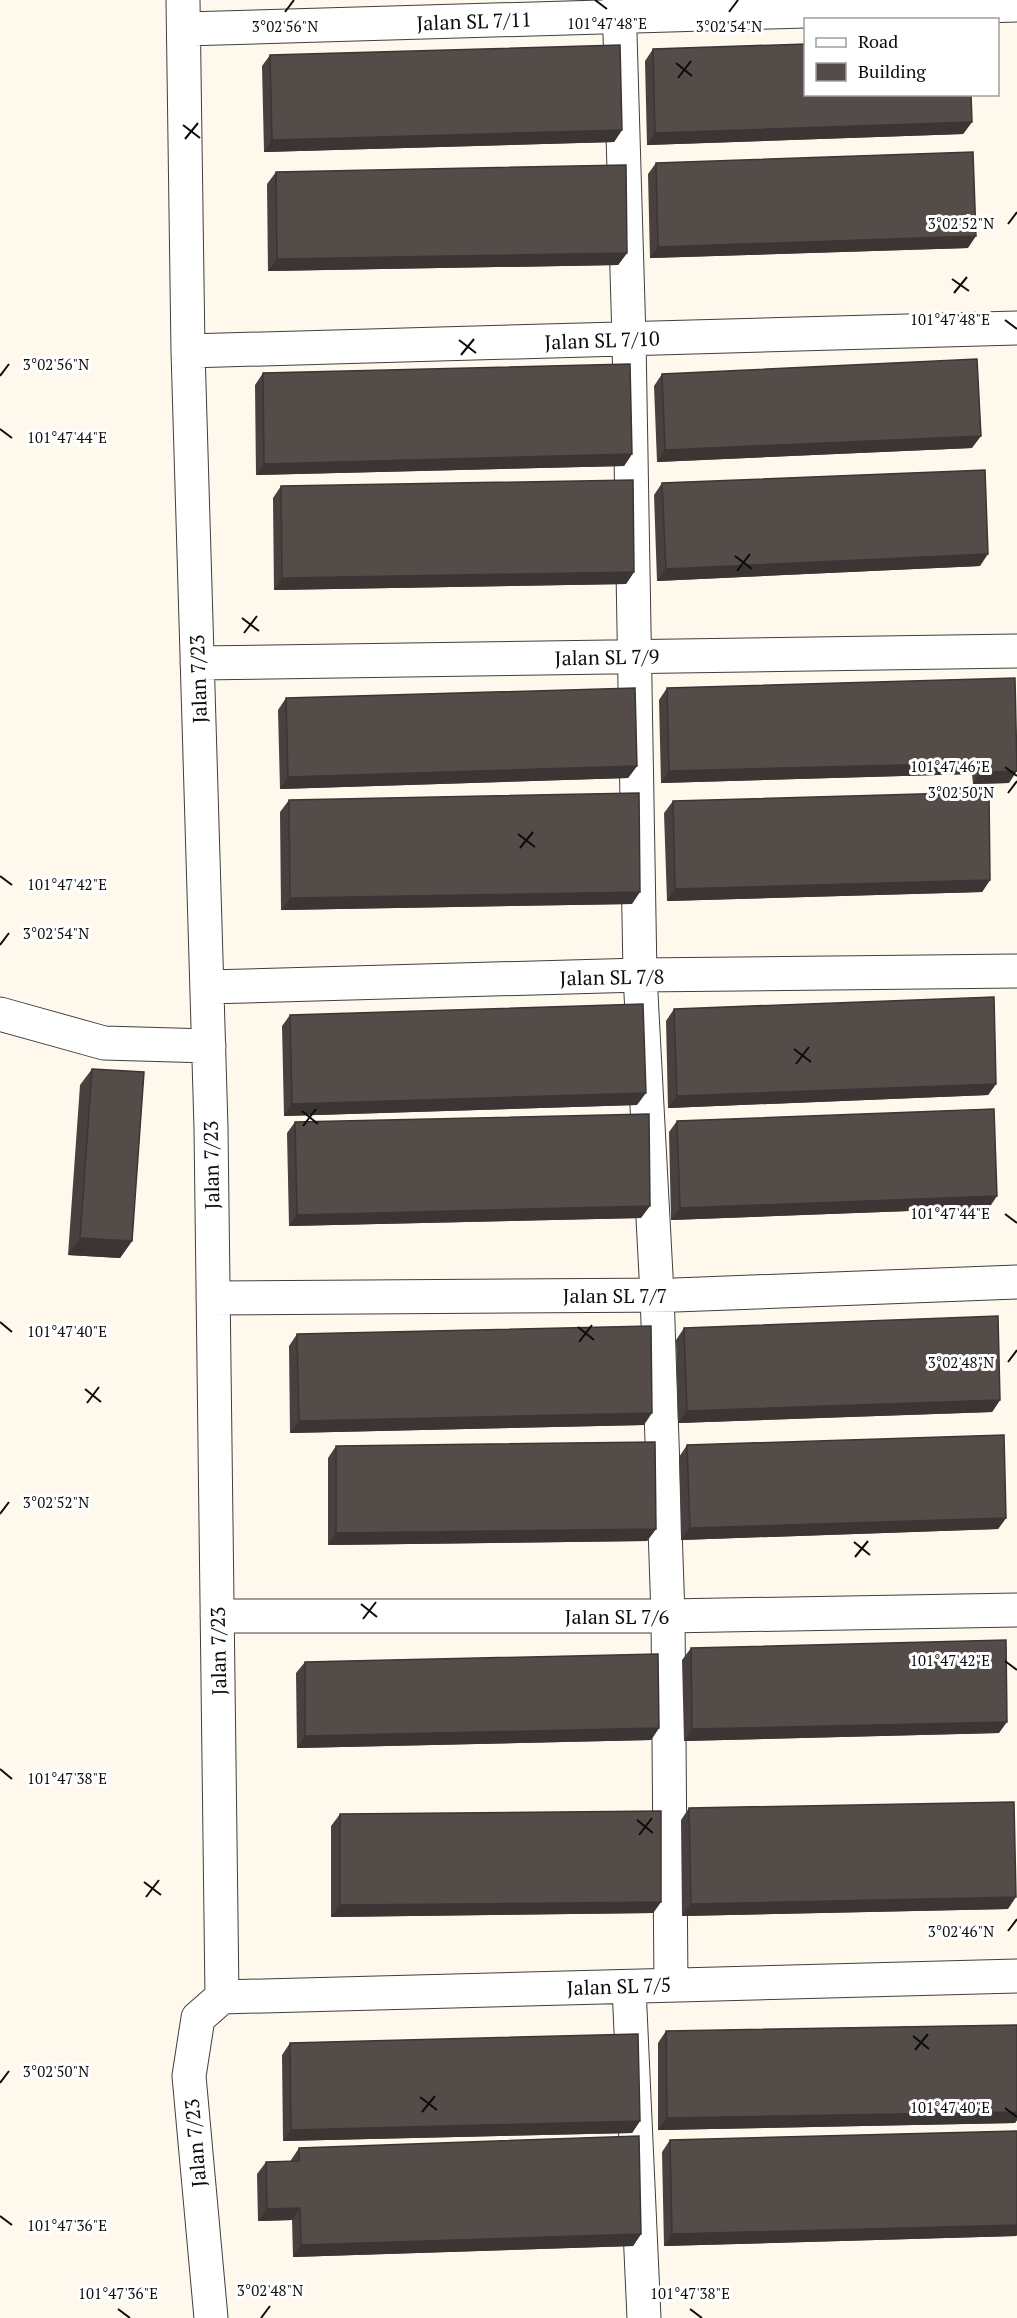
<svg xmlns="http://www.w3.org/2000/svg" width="1017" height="2318" font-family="'PT Serif',serif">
<rect width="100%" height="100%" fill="#fef9ec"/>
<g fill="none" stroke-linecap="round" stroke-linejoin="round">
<defs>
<path id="minor" d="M183,0L188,351L211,1128L222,1997L198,2018L189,2076L211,2318
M619,0L629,339L640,975L657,1294L668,1616L671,1985
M184,29L1017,5
M188,351L1017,328
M197,663L1017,651
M207,987L640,975L1017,971
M0,1014L104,1043L209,1046
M213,1298L675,1295L1017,1282
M217,1616H668L1017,1610
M629,1987L644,2318
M222,1997L1017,1976"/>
</defs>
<use href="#minor" stroke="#3f3f3f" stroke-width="35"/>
<use href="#minor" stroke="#fff" stroke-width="33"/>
</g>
<path fill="#48413f" d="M653,49L972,122L963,134L647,145L645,61Z
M270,55L622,130L614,142L264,152L262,66Z
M656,163L968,248L650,258L648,174Z
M276,172L627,253L618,265L268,271L267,184Z
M263,373L632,454L624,466L256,475L255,385Z
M662,374L972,448L657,462L654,386Z
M662,483L980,566L657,581L654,495Z
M281,486L634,572L626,584L274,590L273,498Z
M1015,678L1009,783L973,784L972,774L661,783L659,700L667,688Z
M286,698L637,766L628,778L280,789L278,710Z
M289,800L632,904L281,910L280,812Z
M673,801L990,880L982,892L667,901L664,813Z
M674,1009L996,1084L988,1095L668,1108L666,1021Z
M290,1015L637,1105L284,1116L282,1026Z
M92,1069L132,1241L120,1258L68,1255L80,1085Z
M677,1121L989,1208L671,1220L669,1132Z
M295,1122L641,1218L289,1226L287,1133Z
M684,1328L1000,1400L992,1412L678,1423L676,1340Z
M297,1334L644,1425L290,1433L289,1346Z
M687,1445L1006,1518L998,1529L681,1540L679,1457Z
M336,1446L656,1529L647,1541L328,1545V1458Z
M691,1648L999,1733L684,1741L682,1660Z
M305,1662L659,1728L651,1740L297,1748L296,1673Z
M689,1808L1008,1909L682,1916L681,1820Z
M340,1814L661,1902L653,1913L331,1917V1826Z
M1017,2025V2120L1015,2123L658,2130V2043L666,2031Z
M290,2043L640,2121L632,2133L283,2141L282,2055Z
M1017,2131V2235L1016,2236L664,2246L662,2152L670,2140Z
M299,2148L641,2234L633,2246L293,2257L292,2220L258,2221L257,2174L266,2162L291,2161V2160Z"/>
<path fill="#3b3533" d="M972,122L963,134L647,145L655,133Z
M622,130L614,142L264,152L272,140Z
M976,236L968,248L650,258L658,247Z
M627,253L618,265L268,271L277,259Z
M981,436L972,448L657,462L665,450Z
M632,454L624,466L256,475L264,464Z
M988,554L980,566L657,581L666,569Z
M634,572L626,584L274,590L282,578Z
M981,763L972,774L661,783L669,771Z
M637,766L628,778L280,789L288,777Z
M1017,771L1009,783L973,784L981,772Z
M990,880L982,892L667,901L675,889Z
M640,892L632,904L281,910L290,898Z
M996,1084L988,1095L668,1108L677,1096Z
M646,1093L637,1105L284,1116L292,1104Z
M997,1196L989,1208L671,1220L680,1208Z
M650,1206L641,1218L289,1226L297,1215Z
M80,1238L132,1241L120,1258L68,1255Z
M1000,1400L992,1412L678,1423L687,1411Z
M652,1413L644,1425L290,1433L299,1421Z
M1006,1518L998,1529L681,1540L690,1528Z
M656,1529L647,1541L328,1545L336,1533Z
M1007,1722L999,1733L684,1741L692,1729Z
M659,1728L651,1740L297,1748L305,1736Z
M1016,1897L1008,1909L682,1916L691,1904Z
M661,1902L653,1913L331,1917L340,1905Z
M1017,2112V2120L1015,2123L658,2130L667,2118Z
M640,2121L632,2133L283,2141L291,2130Z
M300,2208L292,2220L258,2221L267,2209Z
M1017,2225V2235L1016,2236L664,2246L672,2234Z
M641,2234L633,2246L293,2257L301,2245Z"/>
<path fill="#544c49" stroke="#3b3533" stroke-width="1.5" d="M806,44V94H971L972,122L655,133L653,49Z
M620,45L622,130L272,140L270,55Z
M973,152L976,236L658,247L656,163Z
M626,165L627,253L277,259L276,172Z
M977,359L981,436L665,450L662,374Z
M630,364L632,454L264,464L263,373Z
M985,470L988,554L666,569L662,483Z
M633,480L634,572L282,578L281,486Z
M1015,678L1017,771L981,772V763L669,771L667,688Z
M635,688L637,766L288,777L286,698Z
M989,792L990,880L675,889L673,801Z
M639,793L640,892L290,898L289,800Z
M994,997L996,1084L677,1096L674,1009Z
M643,1004L646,1093L292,1104L290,1015Z
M92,1069L144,1072L132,1241L80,1238Z
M994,1109L997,1196L680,1208L677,1121Z
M649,1114L650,1206L297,1215L295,1122Z
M998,1316L1000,1400L687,1411L684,1328Z
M651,1326L652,1413L299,1421L297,1334Z
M1004,1435L1006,1518L690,1528L687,1445Z
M655,1442L656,1529L336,1533V1446Z
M1006,1640L1007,1722L692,1729L691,1648Z
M658,1654L659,1728L305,1736V1662Z
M1014,1802L1016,1897L691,1904L689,1808Z
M661,1811V1902L340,1905V1814Z
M1017,2025V2112L667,2118L666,2031Z
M638,2034L640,2121L291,2130L290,2043Z
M1017,2131V2225L672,2234L670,2140Z
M639,2136L641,2234L301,2245L300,2208L267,2209L266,2162L299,2161V2148Z"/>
<path fill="none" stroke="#0c0c0c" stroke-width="2" d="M595,0L607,9M285,12L294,0M729,12L738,0M676,63L692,76M678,78L691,61M183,125L200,138M185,139L198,123M1008,224L1017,212M952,279L969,291M954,293L967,277M1005,320L1017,329M459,340L476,353M461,355L474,339M0,376L9,364M0,429L12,438M735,556L752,569M737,571L750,554M242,618L259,631M244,633L257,616M1005,767L1017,776M1008,793L1017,781M518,834L535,847M520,848L533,832M0,876L12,885M0,945L9,933M794,1049L811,1062M796,1064L809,1047M302,1111L318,1124M303,1126L316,1109M1005,1214L1017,1223M0,1322L12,1332M578,1327L594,1340M579,1342L592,1325M1008,1362L1017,1350M85,1389L101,1402M87,1403L99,1387M0,1514L9,1502M854,1542L870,1555M855,1557L868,1541M361,1604L377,1617M363,1619L376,1602M1005,1661L1017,1670M0,1769L12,1779M637,1820L653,1833M639,1835L652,1818M144,1882L161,1895M146,1897L159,1880M1008,1931L1017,1919M913,2036L929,2049M915,2050L928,2034M0,2083L9,2071M420,2097L437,2110M1005,2108L1017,2117M422,2112L435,2096M0,2216L12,2225M118,2309L130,2318M690,2309L702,2318M261,2318L270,2306"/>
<g text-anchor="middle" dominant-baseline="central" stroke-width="6" stroke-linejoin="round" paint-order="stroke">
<g font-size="20" fill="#0c0c0c" stroke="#fff">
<text transform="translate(474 21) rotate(-2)">Jalan SL 7/11</text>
<text transform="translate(602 340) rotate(-2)">Jalan SL 7/10</text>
<text transform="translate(607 657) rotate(-1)">Jalan SL 7/9</text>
<text transform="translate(198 679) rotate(-92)">Jalan 7/23</text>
<text transform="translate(612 977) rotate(-1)">Jalan SL 7/8</text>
<text transform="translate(211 1165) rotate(-91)">Jalan 7/23</text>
<text x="615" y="1295">Jalan SL 7/7</text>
<text x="617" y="1616">Jalan SL 7/6</text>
<text transform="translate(218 1651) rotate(-91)">Jalan 7/23</text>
<text transform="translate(619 1986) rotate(-2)">Jalan SL 7/5</text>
<text transform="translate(195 2143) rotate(-95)">Jalan 7/23</text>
</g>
</g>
<g font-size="15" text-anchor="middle" fill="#0c0c0c" stroke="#fff" stroke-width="6" stroke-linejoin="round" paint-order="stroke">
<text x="607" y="29">101°47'48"E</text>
<text x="285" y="32">3°02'56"N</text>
<text x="729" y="32">3°02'54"N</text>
<text x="961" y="229">3°02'52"N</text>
<text x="950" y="325">101°47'48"E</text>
<text x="56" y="370">3°02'56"N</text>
<text x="67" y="443">101°47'44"E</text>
<text x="950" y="772">101°47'46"E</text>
<text x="961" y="798">3°02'50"N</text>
<text x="67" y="890">101°47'42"E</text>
<text x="56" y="939">3°02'54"N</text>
<text x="950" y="1219">101°47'44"E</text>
<text x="67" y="1337">101°47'40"E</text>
<text x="961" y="1368">3°02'48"N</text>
<text x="56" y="1508">3°02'52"N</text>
<text x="950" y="1666">101°47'42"E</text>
<text x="67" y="1784">101°47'38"E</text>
<text x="961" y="1937">3°02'46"N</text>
<text x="56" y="2077">3°02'50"N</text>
<text x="950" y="2113">101°47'40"E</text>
<text x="67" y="2231">101°47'36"E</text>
<text x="270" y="2296">3°02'48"N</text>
<text x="118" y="2299">101°47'36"E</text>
<text x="690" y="2299">101°47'38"E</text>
</g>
<rect x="804" y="18" width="195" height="78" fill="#ffffff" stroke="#9e9e9e" stroke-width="1.5"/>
<rect x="816" y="38" width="30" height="9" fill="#ffffff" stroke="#9e9e9e" stroke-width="1.5"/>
<text x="858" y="48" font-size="18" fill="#0c0c0c">Road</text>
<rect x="816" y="63" width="30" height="18" fill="#544c49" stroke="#9e9e9e" stroke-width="1.5"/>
<text x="858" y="78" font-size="18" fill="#0c0c0c">Building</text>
</svg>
